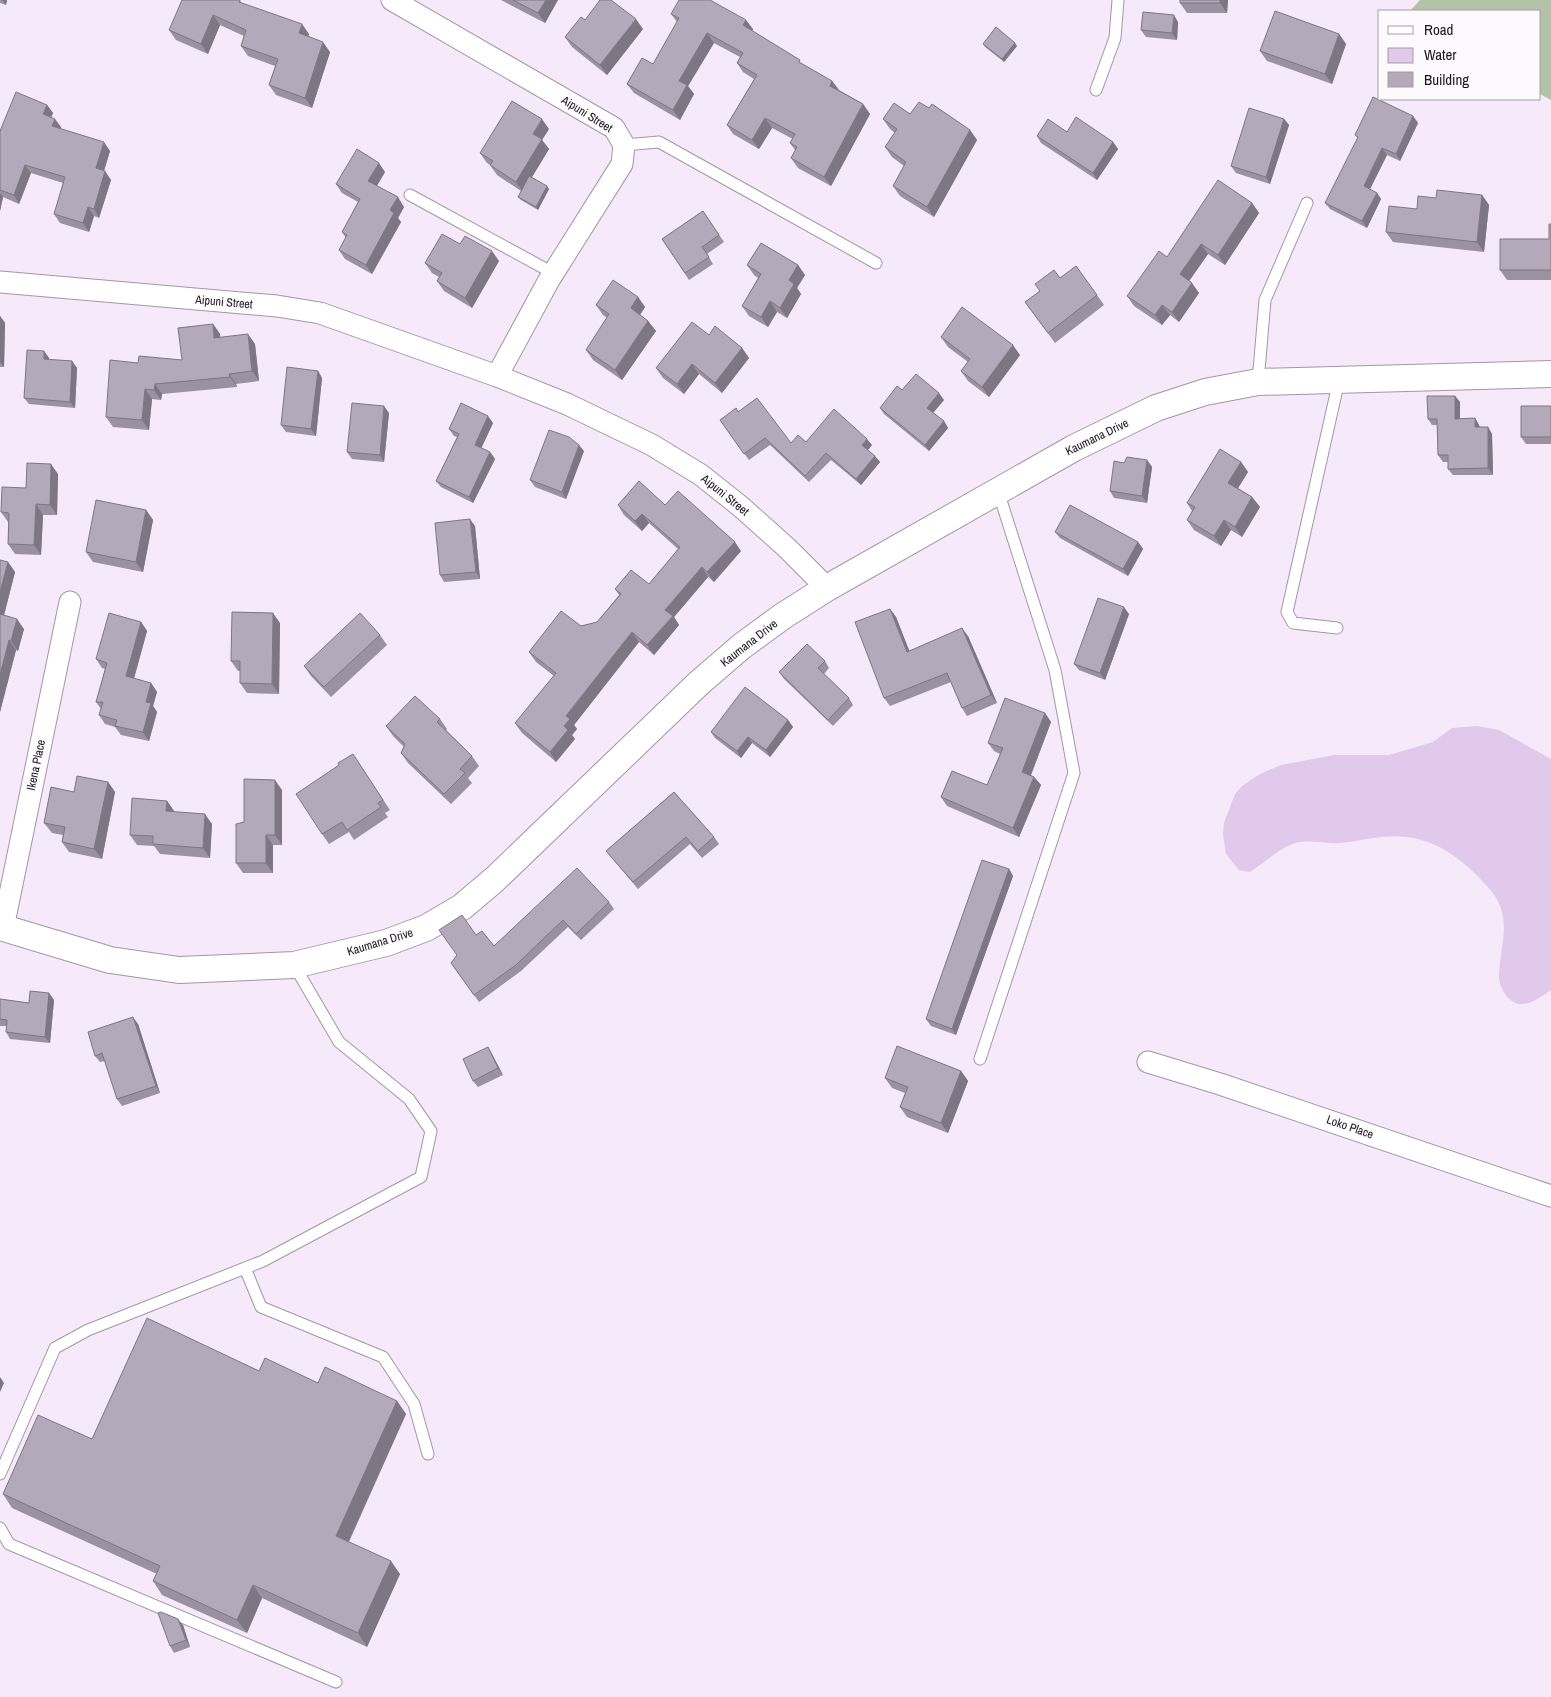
<svg xmlns="http://www.w3.org/2000/svg" width="1551" height="1697" font-family="'Archivo Narrow',sans-serif">
<rect width="100%" height="100%" fill="#f5e9fa"/>
<path fill="#b4c2a9" d="M1420,0H1551V100L1540,94V11H1410Z"/>
<path fill="#e1c9eb" d="M1477,726L1499,730L1551,759V990C1544,995 1533,1003 1524,1004C1510,1006 1499,989 1499,976C1500,943 1515,916 1487,886C1458,854 1427,832 1382,837C1368,838 1355,842 1340,843C1327,844 1308,839 1295,843C1279,848 1265,863 1250,872L1239,870L1226,854L1223,834L1224,823L1235,794L1242,786L1260,774L1281,765L1334,755H1389L1433,742L1452,728Z"/>
<g fill="none" stroke-linecap="round" stroke-linejoin="round">
<defs>
<path id="service" d="M1096,90L1115,38L1118,0
M624,145L659,142L876,263
M410,195L553,273
M1258,382L1265,300L1307,203
M1337,628L1293,623L1287,612L1339,380
M980,1059L1074,773L1055,670L998,491
M245,1268L261,1307L383,1357L414,1404L428,1454
M0,1474L55,1348L88,1330L263,1261L421,1177L431,1131L409,1099L339,1042L294,965
M0,1528L9,1544L336,1682"/>
<path id="minor" d="M392,0L614,128L624,145L622,164L549,280L497,376
M0,282L277,306L320,313L497,376L567,404L652,445L701,475L740,506L787,548L827,588
M3,928L70,602
M1148,1062L1220,1084L1551,1196"/>
<path id="tertiary" d="M0,927L110,960L179,970L294,965L386,943L426,928L462,907L495,879L699,683L742,646L783,616L827,588L1074,448L1156,408L1205,392L1258,382L1551,374"/>
</defs>
<use href="#service" stroke="#a296a7" stroke-width="13"/>
<use href="#minor" stroke="#a296a7" stroke-width="23"/>
<use href="#tertiary" stroke="#a296a7" stroke-width="28"/>
<use href="#service" stroke="#fff" stroke-width="11"/>
<use href="#minor" stroke="#fff" stroke-width="21"/>
<use href="#tertiary" stroke="#fff" stroke-width="26"/>
</g>
<path fill="#9b91a0" d="M0,0H7L6,5L0,3Z
M240,0L241,3L309,34L308,37L330,52L312,108L276,95L269,85L275,66L248,56L241,46L244,36L220,25L208,54L176,40L169,30Z
M501,0H558L545,23Z
M1180,0H1228L1227,13H1187L1180,3Z
M671,14L753,29L752,31L804,65L832,81L839,90L863,104L870,114L831,186L798,168L791,158L795,150L790,143L793,139L772,128L759,149L733,134L727,125L754,79L743,72L737,63L740,57L714,43L688,86L694,94L680,120L634,93L627,84L653,64L677,22Z
M585,20L643,29L607,75L572,47L565,37Z
M1178,22L1177,40L1146,37L1141,30Z
M1339,34L1346,44L1332,84L1267,61L1260,51Z
M983,44L1017,46L1004,62L985,47Z
M47,105L53,113L51,117L61,127L60,129L110,151L104,171L111,180L99,218L94,216L89,232L60,223L54,214L63,183L31,173L19,204L3,197L0,211V131Z
M929,108L970,130L977,140L934,217L900,196L893,186L904,166L892,157L885,147L895,133L890,129L883,119L910,114Z
M1413,116L1418,123L1400,161L1387,155L1370,189L1377,193L1381,199L1367,228L1330,209L1325,203L1358,138L1355,135Z
M1284,119L1289,125L1270,184L1236,173L1231,166Z
M549,129L542,140L549,149L532,177L549,189L538,210L521,200L518,197L521,191L497,175L490,165L487,163L480,153Z
M1067,132L1113,142L1118,149L1097,180L1041,143L1037,136Z
M385,172L377,186L404,207L398,218L401,222L372,274L345,259L339,250L346,238L342,232L358,202L342,193L336,184Z
M1482,195L1489,205L1484,252L1393,242L1386,232L1417,209L1436,198Z
M1252,203L1259,213L1225,265L1208,254L1189,281L1199,293L1179,322L1170,315L1162,325L1134,306L1127,296L1167,257Z
M703,211L724,242L707,254L713,264L689,280L662,239Z
M1551,224V280H1507L1500,270L1549,239Z
M460,244L499,261L472,308L444,291L437,281L439,277L432,273L425,263Z
M747,265H798L805,275L797,288L801,294L787,318L777,312L768,327L749,316L742,306L758,278L754,275Z
M1060,278L1097,295L1104,305L1055,343L1025,302L1040,291Z
M638,297L645,307L640,315L648,321L656,331L622,380L593,360L586,350L607,318L603,315L596,305Z
M0,316L5,323L4,367H0Z
M213,324L220,334V337L255,344L259,381L236,384L237,387L162,394L161,400L152,399L149,430L113,427L106,417L138,363L182,360Z
M709,335L742,348L749,358L722,393L699,374L684,394L663,378L656,368Z
M941,337L1020,355L989,397L968,381L961,371L968,362L948,347Z
M44,351L49,358V360L72,361L77,368L75,408L29,404L24,398Z
M318,371L322,378L316,436L286,432L281,425Z
M902,390L944,400L933,413L944,421L948,428L929,451L884,414L880,408Z
M1455,396L1460,402V419L1475,418L1479,425L1480,427H1488L1492,434L1493,475H1453L1448,469V462H1443L1438,455L1437,425H1432L1428,419Z
M1551,406V444H1526L1521,437Z
M738,412L791,443L806,442L872,445L868,450L880,462L861,485L831,460L809,482L770,445L749,460L720,420Z
M389,413L384,462L352,459L347,452Z
M493,423L481,448L490,452L495,459L473,503L441,487L436,481L457,437L454,436L449,429Z
M584,451L566,499L535,487L530,480Z
M1147,460L1152,467L1147,503L1114,498L1110,491L1124,463Z
M1241,462L1248,472L1238,488L1252,497L1260,507L1242,537L1231,530L1221,546L1194,530L1187,520L1192,511L1187,503Z
M58,474L57,515H43L41,555L15,554L8,544V522L1,512L26,488Z
M618,505H665L741,551L714,582L708,577L674,617L679,625L654,655L639,642L574,725L577,729L572,735L575,739L556,762L522,733L515,723L554,676L536,662L529,652L581,626L597,622L619,595L615,589L649,584L678,549L649,523L642,531L624,515Z
M146,510L153,520L143,572L93,562L86,552Z
M475,526L480,579L444,582L440,575Z
M1055,532L1138,542L1143,549L1128,576L1060,538Z
M0,560L8,562L15,572L4,615L24,629L18,651L16,650L0,712Z
M890,609L896,617L909,651L968,636L997,703L967,716L962,708L951,682L890,706L884,698Z
M1129,614L1105,680L1079,670L1074,664Z
M141,622L147,631L134,679L151,683L157,692L153,706L157,712L149,741L121,735L115,727L105,724L99,715L101,709L96,702L105,669L102,668L96,659Z
M280,623L279,694L247,693L240,683V671H238L231,661Z
M380,635L387,645L331,697L311,676L304,666Z
M825,661L829,668L824,674L849,698L853,705L833,726L784,679L779,672Z
M1045,713L1051,722L1031,775L1034,777L1041,785L1019,837L947,806L941,797L987,785L1000,754L994,751L988,743Z
M440,719L447,729L446,730L472,756L479,766L468,778L472,783L451,804L408,763L401,753L404,747L393,736L386,726Z
M788,720L793,727L770,757L752,743L741,758L715,738L711,732Z
M353,754L390,810L385,813L388,817L354,840L349,832L329,844L322,834L339,765Z
M108,782L115,792L102,859L69,852L62,842L63,835L52,833L44,823L74,792Z
M282,790V845H273V873H243L236,863L244,822Z
M674,792L714,837L719,844L702,858L690,844L638,889L611,857L606,851Z
M167,801L174,811V812L212,824L210,858L160,854L154,846L137,845L130,835Z
M1009,869L1013,876L956,1035L931,1026L926,1019Z
M609,902L614,909L581,940L568,927L521,971L479,1002L451,963L476,935L494,946Z
M49,993L54,1000L50,1043L10,1039L6,1032V1026H0V999L29,1003Z
M138,1024L160,1093L122,1106L117,1099L105,1061L100,1062L95,1056Z
M488,1047L492,1054L503,1075L478,1087L473,1081Z
M961,1071L968,1081L948,1133L907,1117L900,1107L905,1093L892,1088L885,1078Z
M259,1371L318,1383L397,1401L406,1414L349,1542L400,1574L367,1647L262,1598L247,1633L162,1595L153,1581L157,1574L12,1508L3,1494L92,1439Z
M183,1625L190,1647L174,1653L170,1646Z"/>
<path fill="#7e7682" d="M2,0H7L6,5Z
M546,0H558L545,23L538,13Z
M1220,0H1228L1227,13L1220,3Z
M213,15L220,25L208,54L201,44Z
M1174,15L1178,22L1177,40L1172,33Z
M636,19L643,29L607,75L600,65Z
M746,20L753,29L750,35L743,25Z
M302,24L309,34L306,43L299,33Z
M707,33L714,43L688,86L694,94L680,120L673,110L679,81Z
M1339,34L1346,44L1332,84L1325,74Z
M323,42L330,52L312,108L305,98Z
M1015,43L1017,46L1004,62L1002,59Z
M832,81L839,90L830,86Z
M863,104L870,114L831,186L824,177Z
M47,105L53,113L49,122L43,114Z
M1413,116L1418,123L1400,161L1396,154Z
M765,118L772,128L759,149L752,140Z
M55,119L61,127L58,135L52,126Z
M542,119L549,129L542,140L549,149L523,192L516,182L533,134Z
M1284,119L1289,125L1270,184L1266,177Z
M970,130L977,140L934,217L927,207Z
M104,142L110,151L102,177L96,168Z
M1113,142L1118,149L1097,180L1093,173Z
M1382,148L1387,155L1368,193L1364,186Z
M379,163L385,172L374,190L368,181Z
M25,165L31,173L19,204L14,195Z
M105,171L111,180L99,218L94,209Z
M547,186L549,189L538,210L536,207Z
M0,193L3,197L0,211Z
M1377,193L1381,199L1367,228L1362,221Z
M1482,195L1489,205L1484,252L1477,242Z
M398,197L404,207L398,218L401,222L372,274L366,265L390,210Z
M1252,203L1259,213L1225,265L1218,255Z
M88,207L94,216L89,232L83,223Z
M1201,244L1208,254L1187,284L1180,274Z
M492,251L499,261L472,308L465,298Z
M798,265L805,275L797,288L801,294L787,318L780,308L789,280Z
M1192,283L1199,293L1179,322L1172,312Z
M638,297L645,307L638,318L631,308Z
M770,301L777,312L768,327L761,317Z
M1162,305L1170,315L1162,325L1155,315Z
M0,316L5,323L4,367L0,362Z
M648,321L656,331L622,380L615,370Z
M213,324L220,334L221,348L214,338Z
M248,334L255,344L259,381L252,371Z
M1013,345L1020,355L989,397L982,387Z
M742,348L749,358L722,393L715,383Z
M44,351L49,358L48,366L44,359Z
M72,361L77,368L75,408L70,402Z
M692,364L699,374L684,394L677,384Z
M318,371L322,378L316,436L311,429Z
M229,374L236,384L237,387L230,377Z
M155,384L162,394L161,400L154,390Z
M145,389L152,399L149,430L142,420Z
M939,393L944,400L932,414L927,408Z
M1455,396L1460,402V425L1455,419Z
M384,406L389,413L384,462L380,455Z
M488,416L493,423L480,451L475,445Z
M1475,418L1479,425L1480,434L1475,427Z
M944,421L948,428L929,451L925,445Z
M1488,427L1492,434L1493,475L1488,468Z
M867,439L872,445L867,451L862,445Z
M579,445L584,451L566,499L562,492Z
M490,452L495,459L473,503L469,497Z
M875,456L880,462L861,485L856,479Z
M1147,460L1152,467L1147,503L1142,496Z
M1241,462L1248,472L1235,493L1228,483Z
M51,464L58,474L57,515L50,505Z
M1252,497L1260,507L1242,537L1235,527Z
M36,504L43,515L41,555L34,545Z
M146,510L153,520L143,572L136,562Z
M642,514L649,523L642,531L635,521Z
M470,519L475,526L480,579L476,572Z
M1224,520L1231,530L1221,546L1214,536Z
M735,542L741,551L714,582L707,572Z
M1138,542L1143,549L1128,576L1123,569Z
M8,562L15,572L2,623L0,621V592Z
M702,567L708,577L674,617L679,625L654,655L647,645L665,610Z
M1124,607L1129,614L1105,680L1100,673Z
M890,609L896,617L913,660L907,652Z
M273,613L280,623L279,694L272,684Z
M17,619L24,629L18,651L11,641Z
M141,622L147,631L132,685L126,676Z
M962,628L968,636L997,703L991,695Z
M632,632L639,642L574,725L577,729L572,735L575,739L556,762L550,752L564,726L566,716Z
M9,640L16,650L0,712V675Z
M151,683L157,692L153,706L157,712L149,741L143,732L146,702Z
M1045,713L1051,722L1029,780L1022,772Z
M788,720L793,727L770,757L766,750Z
M748,737L752,743L741,758L737,751Z
M1034,777L1041,785L1019,837L1013,828Z
M275,780L282,790V845L275,835Z
M108,782L115,792L102,859L94,849Z
M167,801L174,811L173,821L166,811Z
M205,814L212,824L210,858L203,848Z
M266,835L273,845V873L266,863Z
M1009,869L1013,876L956,1035L952,1029Z
M49,993L54,1000L50,1043L45,1037Z
M133,1017L138,1024L160,1093L156,1086Z
M488,1047L492,1054L503,1075L498,1068Z
M961,1071L968,1081L948,1133L941,1123Z
M0,1377L4,1383L0,1392Z
M397,1401L406,1414L345,1549L336,1536Z
M391,1561L400,1574L367,1647L358,1633Z
M253,1585L262,1598L247,1633L237,1620Z
M178,1619L183,1625L190,1647L186,1640Z"/>
<path fill="#b4a9ba" stroke="#7e7682" d="M182,0H240L239,2L302,24L299,33L323,42L305,98L269,85L278,59L241,46L246,30L213,15L201,44L169,30Z
M513,0H546L538,13Z
M600,0H611L636,19L600,65L565,37L581,17L585,20Z
M679,0H710L746,20L743,25L800,60L799,62L832,81L830,86L863,104L824,177L791,158L797,147L790,143L795,134L765,118L752,140L727,125L757,75L737,63L743,53L707,33L679,81L687,85L673,110L627,84L642,58L653,64L679,18L671,14Z
M1180,0H1220V3H1180Z
M1275,11L1339,34L1325,74L1260,51Z
M1143,12L1174,15L1172,33L1141,30Z
M996,27L1015,43L1002,59L983,44Z
M16,92L47,105L43,114L55,119L52,126L104,142L96,168L105,171L94,209L88,207L83,223L54,214L65,177L25,165L14,195L0,190V131Z
M1373,97L1413,116L1396,154L1382,148L1364,186L1377,193L1362,221L1325,203L1358,137L1355,135Z
M512,101L542,119L533,134L542,139L516,182L490,165L493,161L480,153Z
M919,102L929,108L932,104L970,130L927,207L893,186L906,162L885,147L897,129L883,119L894,103L910,114Z
M1249,108L1284,119L1266,177L1231,166Z
M1076,117L1113,142L1093,173L1037,136L1048,119L1067,132Z
M357,149L379,163L368,181L398,197L390,210L394,213L366,265L339,250L347,235L342,232L360,199L336,184Z
M529,176L547,186L536,207L518,197Z
M1218,180L1252,203L1218,255L1201,244L1180,274L1192,283L1172,312L1162,305L1155,315L1127,296L1159,251L1167,257Z
M1437,190L1482,195L1477,242L1386,232L1389,206L1417,209L1418,196L1436,198Z
M703,211L719,235L702,247L709,257L685,273L662,239Z
M1549,224H1551V270H1500V239H1549Z
M442,234L460,244L465,236L492,251L465,298L437,281L442,273L425,263Z
M761,243L798,265L789,280L794,284L780,308L770,301L761,317L742,306L761,274L747,265Z
M1076,266L1097,295L1048,333L1025,302L1040,291L1035,284L1054,270L1060,278Z
M613,280L638,297L631,308L648,321L615,370L586,350L609,314L596,305Z
M962,307L1013,345L982,387L961,371L970,359L941,337Z
M692,322L709,335L715,326L742,348L715,383L692,364L677,384L656,368Z
M213,324L214,338L248,334L252,371L229,374L230,377L155,384L154,390L145,389L142,420L106,417L110,360L138,363L139,356L182,360L178,328Z
M27,350L44,351V359L72,361L70,402L24,398Z
M287,367L318,371L311,429L281,425Z
M916,374L939,393L927,408L944,421L925,445L880,408L897,386L902,390Z
M1427,396H1455V419L1475,418V427H1488V468L1448,469V455H1438L1437,419H1428Z
M757,398L791,443L798,435L806,442L834,409L867,439L862,445L875,456L856,479L826,453L805,476L765,438L744,454L720,420L736,408L738,412Z
M352,403L384,406L380,455L347,452Z
M461,403L488,416L475,445L490,452L469,497L436,481L459,434L449,429Z
M1521,406H1551V437H1521Z
M549,430L569,437L579,445L562,492L530,480Z
M1220,449L1241,462L1228,483L1252,497L1235,527L1224,520L1214,536L1187,520L1195,507L1187,503Z
M1127,457L1147,460L1142,496L1110,491L1114,461L1124,463Z
M27,463L51,464L50,505L36,504L34,545L8,544L9,513L1,512L2,487L26,488Z
M639,481L665,505L678,491L735,542L707,572L702,567L665,610L673,616L647,645L632,632L566,716L570,719L564,726L568,730L550,752L515,723L556,673L529,652L561,611L581,626L597,622L621,594L615,589L631,570L649,584L680,547L642,514L635,521L618,505Z
M96,500L146,510L136,562L86,552Z
M1070,505L1138,542L1123,569L1055,532Z
M470,519L476,572L440,575L435,523Z
M0,560L8,562L0,592Z
M1098,598L1124,607L1100,673L1074,664Z
M890,609L907,652L962,628L991,695L962,708L947,673L884,698L855,622Z
M232,612L273,613L272,684L240,683V661H231Z
M109,613L141,622L126,676L151,683L146,702L151,703L143,732L115,726L117,720L99,715L103,702H96L107,663L96,659Z
M360,613L380,635L324,687L304,666Z
M0,614L17,619L11,641L9,640L0,675Z
M807,644L825,661L818,668L849,698L828,720L779,672Z
M745,687L788,720L766,750L748,737L737,751L711,732Z
M415,696L440,719L437,722L472,756L460,769L465,773L444,794L401,753L405,744L386,726Z
M1005,698L1045,713L1022,772L1034,777L1013,828L941,797L952,771L987,785L1003,748L988,743Z
M353,754L383,800L378,803L381,807L347,830L342,822L322,834L296,794L339,765L338,763Z
M77,776L108,782L94,849L62,842L65,827L44,823L51,787L74,792Z
M244,779L275,780V835H266V863H236V824L244,822Z
M674,792L714,837L698,851L686,837L633,882L606,851Z
M132,798L167,801L166,811L205,814L203,848L153,844V836L130,835Z
M982,860L1009,869L952,1029L926,1019Z
M577,868L609,902L576,934L563,920L516,965L474,995L451,963L457,955L439,930L462,915L476,935L482,931L494,946Z
M30,991L49,993L45,1037L6,1032L7,1020L0,1019V999L29,1003Z
M133,1017L156,1086L117,1099L102,1053L95,1056L88,1032Z
M897,1046L961,1071L941,1123L900,1107L908,1087L885,1078Z
M488,1047L498,1068L473,1081L463,1059Z
M147,1318L259,1371L265,1358L318,1383L325,1367L397,1401L336,1536L391,1561L358,1633L253,1585L237,1620L153,1581L160,1566L3,1494L38,1415L92,1439Z
M161,1612L178,1619L186,1640L170,1646L158,1613Z"/>
<g text-anchor="middle" dominant-baseline="central" stroke-width="4" stroke-linejoin="round" paint-order="stroke">
<g font-size="12" fill="#1a161c" stroke="#fcfafd">
<text transform="translate(587 114) rotate(32)">Aipuni Street</text>
<text transform="translate(224 302) rotate(5)">Aipuni Street</text>
<text transform="translate(1097 437) rotate(-26)">Kaumana Drive</text>
<text transform="translate(725 495) rotate(39)">Aipuni Street</text>
<text transform="translate(749 643) rotate(-38)">Kaumana Drive</text>
<text transform="translate(36 765) rotate(-78)">Ikena Place</text>
<text transform="translate(380 942) rotate(-17)">Kaumana Drive</text>
<text transform="translate(1350 1127) rotate(19)">Loko Place</text>
</g>
</g>
<rect x="1378" y="10" width="162" height="90" fill="#fcfafd" stroke="#a29fa3"/>
<rect x="1388" y="26" width="25" height="8" fill="#ffffff" stroke="#a29fa3"/>
<text x="1424" y="35" font-size="15" fill="#1a161c">Road</text>
<rect x="1388" y="48" width="25" height="15" fill="#e1c9eb" stroke="#a29fa3"/>
<text x="1424" y="60" font-size="15" fill="#1a161c">Water</text>
<rect x="1388" y="72" width="25" height="15" fill="#b4a9ba" stroke="#a29fa3"/>
<text x="1424" y="85" font-size="15" fill="#1a161c">Building</text>
</svg>
